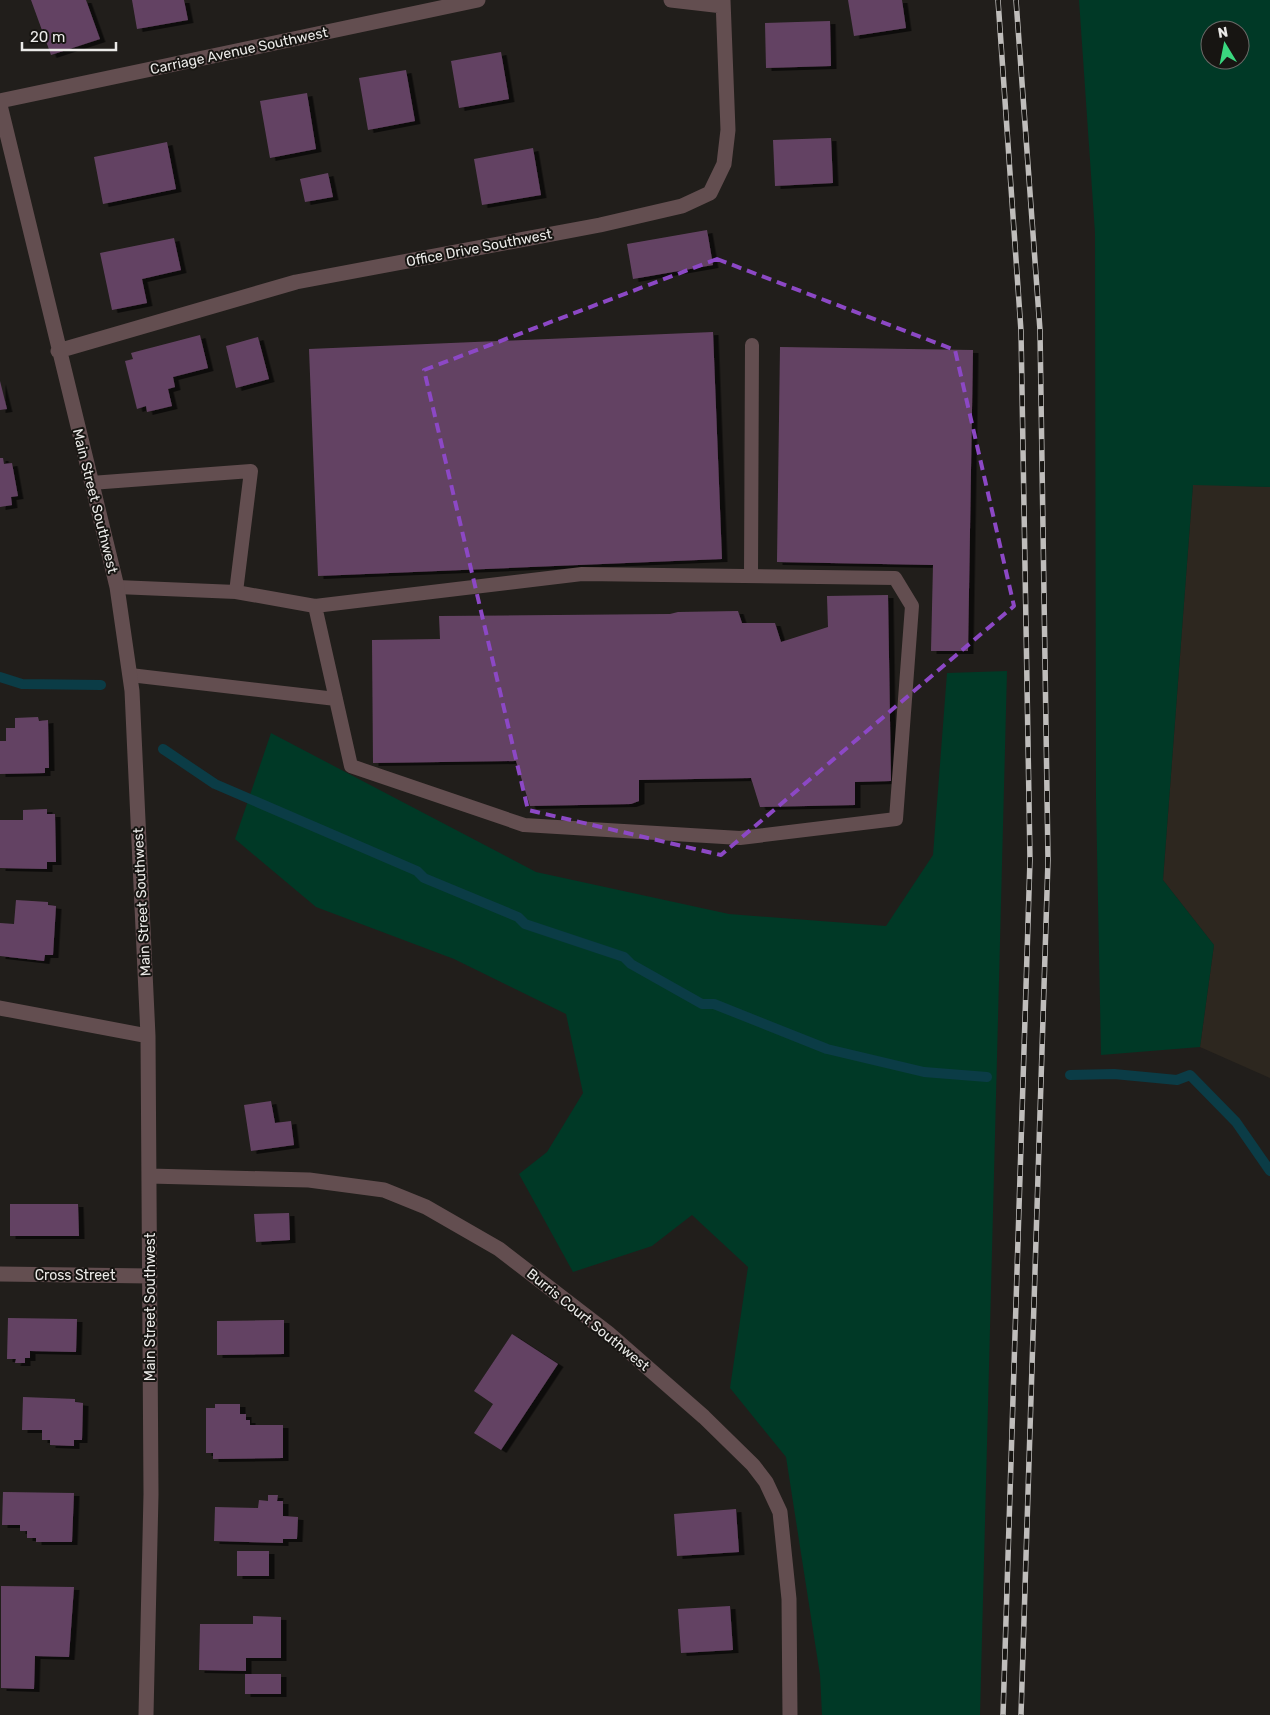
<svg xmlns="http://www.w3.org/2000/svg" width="1270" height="1715" font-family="Rubik,sans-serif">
<defs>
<filter id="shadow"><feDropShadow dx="5.5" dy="3" stdDeviation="0" flood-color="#0009"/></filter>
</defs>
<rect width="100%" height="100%" fill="#211e1b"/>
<path fill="#2d271f" d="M1193,484L1270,487V1078L1200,1047L1214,945L1163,880Z"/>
<path fill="#003926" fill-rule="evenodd" d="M1079,0H1270V487L1193,485L1163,880L1214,945L1200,1047L1101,1055L1096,799L1095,233ZM1210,30H1240V60H1210Z
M1007,671L980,1715H822L820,1675L786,1457L730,1388L748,1267L692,1215L652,1246L573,1272L519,1174L547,1152L583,1093L566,1014L454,959L316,907L235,839L271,733L536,872L729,914L886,926L933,855L947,673Z"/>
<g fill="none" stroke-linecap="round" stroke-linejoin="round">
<path stroke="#0b3c46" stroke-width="10" d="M0,677L22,684L101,685
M163,749L215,784L417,871L424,878L518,917L525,924L624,957L631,964L702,1004H714L827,1049L924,1072L987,1077
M1070,1075L1114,1074L1177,1080L1190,1075L1236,1122L1270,1171"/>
</g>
<path fill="#644363" filter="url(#shadow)" d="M31,0H86L100,39L51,55Z
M132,0H184L188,20L137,29Z
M848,0H902L906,28L854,36Z
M830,21L831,66L766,68L765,23Z
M501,52L509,99L459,108L451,61Z
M406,70L415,121L368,130L359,78Z
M307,93L316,149L270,158L260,101Z
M831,138L833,183L775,186L773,140Z
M167,142L176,189L103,204L94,157Z
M533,148L541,195L482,205L474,159Z
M328,173L333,197L305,202L300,179Z
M707,230L713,265L633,279L627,244Z
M174,238L181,270L142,279L147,303L112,310L100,253Z
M713,332L722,559L318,576L309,349Z
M200,335L208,368L173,377L175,387L168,389L172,406L147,412L146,406L137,409L125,361L133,359L131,353Z
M258,337L269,379L236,388L226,346Z
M780,347L973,350L968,651H931L933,565L777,562Z
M0,381L7,409L0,410Z
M0,458H3L4,464L12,463L18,496L11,497L12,505L0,507Z
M888,595L891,781L855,782V805L760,807L751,778L639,780V801L631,804L530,806L516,761L373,763L372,640L440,639L439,616L670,614L678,612L738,611L742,623H775L781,642L828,627L827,596Z
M38,717L39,721L48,720L49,768H45V773L0,774V741H6V728H15V718Z
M47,809V814H55L56,862H47V869L0,868V820H23V810Z
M16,900L48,902V905L56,906L53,955H45L44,961L0,956V923L14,924Z
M271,1101L275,1123L291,1121L294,1145L251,1151L244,1105Z
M10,1204H78L79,1236H10Z
M289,1213L290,1240L256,1242L254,1214Z
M8,1318L77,1319L76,1352L30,1351V1358H25V1363H15L16,1359H7Z
M284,1320V1354L217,1355V1321Z
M512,1334L558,1364L501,1450L474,1433L493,1404L474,1391Z
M23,1397L75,1399V1402L83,1403L82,1440H74V1446L50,1445V1440H42V1430H22Z
M215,1404H240V1414H246V1420H250V1425H283V1458L213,1459V1453H206V1408H215Z
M3,1492L74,1493L72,1542H36V1538H27V1531H20V1525H2Z
M268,1495H278L277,1501H283V1516L298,1517L297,1539H283V1543L214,1541L215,1507L258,1508L259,1500L268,1501Z
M736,1509L739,1552L677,1556L674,1514Z
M237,1551H269V1576H237Z
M1,1586L74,1587L69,1657L35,1656L34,1689L1,1688Z
M730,1606L733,1650L681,1653L678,1609Z
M253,1616L281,1617V1658H246V1671L199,1670L200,1624H253Z
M245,1674H281V1694H245Z"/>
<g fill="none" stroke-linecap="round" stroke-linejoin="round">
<path stroke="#634e50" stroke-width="14" d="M91,483L251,471L236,592L315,606L582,574L895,578L912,606L896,819L740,838L524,825L351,766L315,606
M751,576L752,345
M117,587L236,592
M130,675L336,699"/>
<path stroke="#634e50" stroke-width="15" d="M671,0L723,6
M0,101L478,0
M0,105L117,587L132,691L148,1036L151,1494L146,1715
M58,351L296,282L600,225L682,206L710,193L724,164L728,130L723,0
M0,1008L148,1036
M149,1176L309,1180L384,1190L426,1207L499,1249L608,1333L704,1417L753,1465L766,1482L780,1512L789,1599L790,1715
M0,1274L150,1276"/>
<defs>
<path id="rail" d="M998,0L1021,331L1030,860L1003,1715
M1016,0L1040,330L1048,860L1021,1715"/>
</defs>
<use href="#rail" stroke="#bfbdbb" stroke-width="5.5"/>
<use href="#rail" stroke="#171512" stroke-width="4" stroke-dasharray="11" stroke-linecap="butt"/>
</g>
<path fill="none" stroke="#8c48c5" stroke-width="4" stroke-dasharray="10 6" stroke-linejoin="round" d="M717,259L955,350L1014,606L721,855L528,810L424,370Z"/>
<g text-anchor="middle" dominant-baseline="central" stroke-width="4" stroke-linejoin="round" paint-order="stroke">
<g font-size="14" fill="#ebeae8" stroke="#171512">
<text transform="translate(239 51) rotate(-12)">Carriage Avenue Southwest</text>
<text transform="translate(479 248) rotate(-11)">Office Drive Southwest</text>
<text transform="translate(95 501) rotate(76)">Main Street Southwest</text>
<text transform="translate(142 902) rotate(-93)">Main Street Southwest</text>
<text x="75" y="1275">Cross Street</text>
<text transform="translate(150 1307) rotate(-90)">Main Street Southwest</text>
<text transform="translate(588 1320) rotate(39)">Burris Court Southwest</text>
</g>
</g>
<g transform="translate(1225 45) rotate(350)"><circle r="24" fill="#171512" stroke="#6c6a68"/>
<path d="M0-4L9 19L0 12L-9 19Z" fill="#3ad77f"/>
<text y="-8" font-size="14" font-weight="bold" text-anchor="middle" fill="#ebeae8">N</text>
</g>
<path d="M22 42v8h94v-8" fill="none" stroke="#ebeae8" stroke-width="2.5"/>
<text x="30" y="42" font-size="15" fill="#ebeae8" stroke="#171512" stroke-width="4" paint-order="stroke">20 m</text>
</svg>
